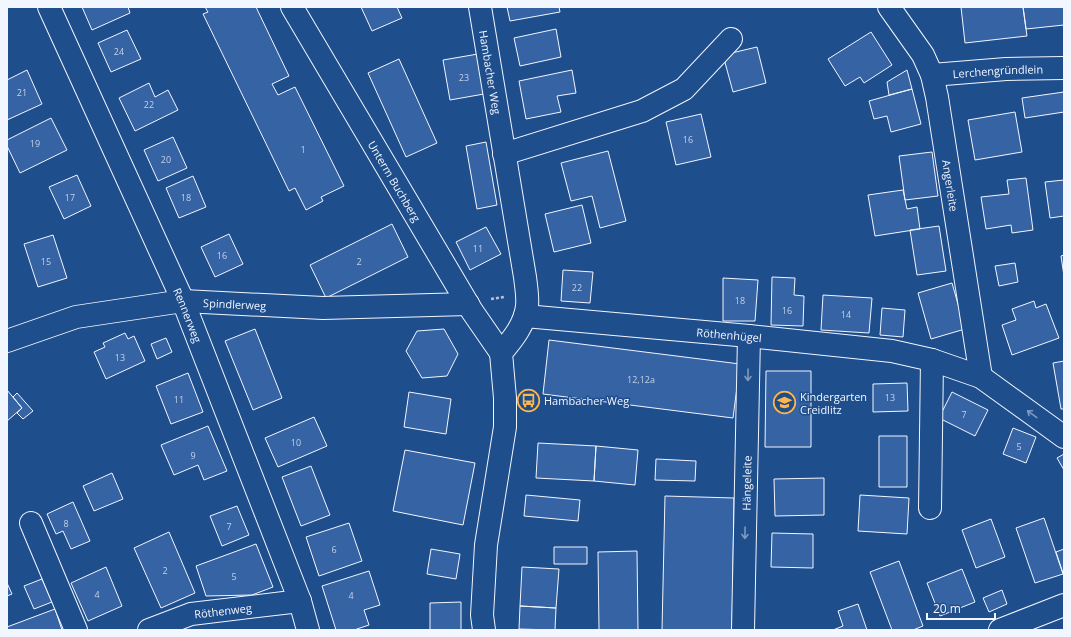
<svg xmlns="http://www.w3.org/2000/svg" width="1071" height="637" font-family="'Open Sans',sans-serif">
<rect width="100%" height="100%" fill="#1f4e8c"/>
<path fill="#3563a3" stroke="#f2f6ff" d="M82,7H128L130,13L92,30Z
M205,7H256L289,76L272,84L278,95L295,87L344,186L321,197L323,201L306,210L295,188L289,191L203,14L208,12Z
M361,7H397L402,18L372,31Z
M507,7H559L560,12L510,21Z
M961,7H1023L1027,36L965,43Z
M1023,7H1064V25L1026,29Z
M556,29L561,57L520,66L514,38Z
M127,30L141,59L111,72L98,43Z
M871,32L892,65L864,83L860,77L845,86L828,59Z
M757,47L766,83L733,92L723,55Z
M478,54L484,94L450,100L443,60Z
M399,59L437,143L406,157L368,73Z
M27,70L42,104L7,120V80Z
M572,70L576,93L557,96L561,112L526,119L519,81Z
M907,70L912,89L889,95L887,82Z
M149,83L155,97L168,90L178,110L135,131L119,98Z
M912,89L921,124L891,132L887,116L874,119L869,101Z
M1064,92V112L1025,118L1022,98Z
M1015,112L1022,152L975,160L968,120Z
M701,114L711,157L676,165L666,122Z
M51,118L67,150L20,173L7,146V140Z
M173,137L187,168L158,181L144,150Z
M486,142L497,205L477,209L466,146Z
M608,151L626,221L600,228L592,196L571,201L561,163Z
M932,152L938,196L905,200L899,156Z
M77,175L91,206L64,219L49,187Z
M193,176L206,207L179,218L166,188Z
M1026,178L1033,230L1012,233L1011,225L986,229L981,197L1009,194L1007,180Z
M1064,180V216L1050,218L1045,182Z
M903,190L907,209L917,207L920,229L875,236L868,195Z
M582,205L591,243L554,252L545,214Z
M392,224L408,257L326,298L310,265Z
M939,226L946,271L917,275L910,230Z
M486,227L501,254L470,270L456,242Z
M229,234L243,264L215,277L201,247Z
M53,235L67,278L38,287L24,244Z
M1064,255V276L1061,256Z
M1015,263L1018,282L999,286L995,266Z
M563,270L593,272L590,303L561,301Z
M772,277L795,278L794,295L804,296L803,326L771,325Z
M723,278L758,280L755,321H723Z
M952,283L965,329L931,339L918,293Z
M823,295L872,298L869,333L821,330Z
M1034,301L1036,308L1046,304L1059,338L1012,355L1002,325L1016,320L1012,309Z
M882,308L905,310L903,337L880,335Z
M255,329L282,398L253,410L225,341Z
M444,329L458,354L447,376L422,378L406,351L417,331Z
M125,333L128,339L134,336L145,361L106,379L94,352L105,347L103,343Z
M166,338L172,352L157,359L151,344Z
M549,340L740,364L733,418L543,394Z
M1064,361V409H1061L1053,363Z
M766,371H811V447H765Z
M188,373L203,412L171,424L156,386Z
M907,383L908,411L873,412V384Z
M7,390L22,408L7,421Z
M409,392L451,399L446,434L404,427Z
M952,392L988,410L975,436L939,418Z
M17,393L33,411L23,419L17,413L22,408L13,397Z
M314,417L327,446L278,467L265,438Z
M208,426L227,471L204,480L198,465L174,475L161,445Z
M1013,428L1036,437L1026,463L1003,454Z
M879,436H907V487H879Z
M538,443L596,446L594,481L536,478Z
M596,446L638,450L635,485L594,481Z
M405,450L475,463L463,525L393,511Z
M1064,454V470L1057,458Z
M656,459L696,461L695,481L655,480Z
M311,466L330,515L301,526L282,477Z
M112,473L123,499L94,511L83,486Z
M824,478V515L775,516L774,479Z
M526,495L580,500L578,521L524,516Z
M860,495L909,498L907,534L858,531Z
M665,496L734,498L732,630H662Z
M73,502L90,541L71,549L63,531L56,534L47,514Z
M237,506L249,535L222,546L210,516Z
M1044,518L1063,574L1035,583L1016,528Z
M991,519L1005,557L976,568L962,530Z
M349,523L362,561L319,576L306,537Z
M169,532L195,593L161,608L134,548Z
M772,533L813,534V568L771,567Z
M256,544L273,587L252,595L206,596L196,566Z
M554,547H587V564H554Z
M431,549L460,554L456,579L427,574Z
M1064,549V576L1056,552Z
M637,551L638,630H599L598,552Z
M899,561L923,626L913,630H892L870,572Z
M106,567L122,606L88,621L71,583Z
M522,567L559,569L556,608L520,606Z
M962,569L975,602L940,616L927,583Z
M369,571L380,605L364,610L369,625L354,630H336L322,586Z
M42,579L52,602L34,609L24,586Z
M7,583L12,594L7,596Z
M1002,590L1007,604L989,612L983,598Z
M461,602V630H430V603Z
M858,604L867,630H833L843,626L838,611Z
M520,606L556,608L555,630L519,629Z
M55,609L62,630H7V627Z"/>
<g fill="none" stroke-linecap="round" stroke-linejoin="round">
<defs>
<g id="minor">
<path id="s1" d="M49,7L183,301L300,601L308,630"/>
<path id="s2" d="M292,7L472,311L501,353"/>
<path id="s3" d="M480,7L525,277C526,286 528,296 527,306C525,324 513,339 501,353L505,398V427L486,545L482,615L484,630"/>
<path id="s4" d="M889,7L923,55L932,75L937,97L981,377"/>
<path id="s5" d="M932,75L1006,69L1064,68"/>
<path d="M504,154L642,111L684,89L731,39"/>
<path id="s6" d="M525,316L749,336L892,351L932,360L981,377L1064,437"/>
<path id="s7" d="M7,341L76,317L183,301L323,308L468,304"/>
<path d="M930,508L932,360"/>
<path d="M31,523L76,630"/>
<path id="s8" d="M149,630L191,614L300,601"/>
<path id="s9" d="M743,630L749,336"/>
<path d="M1000,630L1064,605"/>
</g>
</defs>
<use href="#minor" stroke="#f2f6ff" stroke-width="24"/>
<path stroke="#b3c4dc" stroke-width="2.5" stroke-dasharray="3 2" stroke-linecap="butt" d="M491,299L504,297"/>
<use href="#minor" stroke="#1f4e8c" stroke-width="22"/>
</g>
<defs><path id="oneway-shaft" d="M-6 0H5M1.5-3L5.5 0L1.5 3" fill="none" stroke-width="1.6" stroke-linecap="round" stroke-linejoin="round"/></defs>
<g stroke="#7e9ac0">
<use href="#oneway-shaft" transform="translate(748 375) rotate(91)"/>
<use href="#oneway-shaft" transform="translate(1032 414) rotate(-144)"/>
<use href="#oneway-shaft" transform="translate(745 533) rotate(91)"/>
</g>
<defs>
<symbol id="bus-ring" viewBox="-11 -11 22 22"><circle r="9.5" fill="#1f4e8c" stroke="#ffb74d" stroke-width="1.5"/><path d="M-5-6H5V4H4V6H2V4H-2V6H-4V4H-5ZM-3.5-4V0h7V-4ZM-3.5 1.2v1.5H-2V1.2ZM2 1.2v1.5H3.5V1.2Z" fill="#ffb74d"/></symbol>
<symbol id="school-ring" viewBox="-11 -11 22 22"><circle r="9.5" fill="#1f4e8c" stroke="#ffb74d" stroke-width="1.5"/><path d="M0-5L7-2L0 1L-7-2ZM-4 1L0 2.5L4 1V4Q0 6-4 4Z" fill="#ffb74d"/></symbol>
</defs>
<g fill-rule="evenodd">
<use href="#bus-ring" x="516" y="388" width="25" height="25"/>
<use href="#school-ring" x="772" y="390" width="25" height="25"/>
</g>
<g text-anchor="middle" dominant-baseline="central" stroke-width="3" stroke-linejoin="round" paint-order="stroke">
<g font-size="9" fill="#c3d1e8">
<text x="119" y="51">24</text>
<text x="464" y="77">23</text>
<text x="22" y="92">21</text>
<text x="149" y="104">22</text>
<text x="688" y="139">16</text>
<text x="35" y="143">19</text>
<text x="303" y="149">1</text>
<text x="166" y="159">20</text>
<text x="70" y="197">17</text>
<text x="186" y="197">18</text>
<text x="478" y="248">11</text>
<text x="222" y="255">16</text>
<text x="46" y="261">15</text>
<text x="359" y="261">2</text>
<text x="577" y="287">22</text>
<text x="740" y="300">18</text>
<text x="787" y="310">16</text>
<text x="846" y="314">14</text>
<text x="120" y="357">13</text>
<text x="641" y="379">12,12a</text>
<text x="890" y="397">13</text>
<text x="179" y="399">11</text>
<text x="964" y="414">7</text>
<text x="296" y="442">10</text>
<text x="1019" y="446">5</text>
<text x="193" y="455">9</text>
<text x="66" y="523">8</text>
<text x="229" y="526">7</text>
<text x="334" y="549">6</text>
<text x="165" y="570">2</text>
<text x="234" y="576">5</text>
<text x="97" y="594">4</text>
<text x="351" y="595">4</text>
</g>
<g font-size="11" fill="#f2f6ff" stroke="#1f4e8c">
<text stroke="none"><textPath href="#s5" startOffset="66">Lerchengründlein</textPath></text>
<text stroke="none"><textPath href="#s3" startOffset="66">Hambacher Weg</textPath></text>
<text stroke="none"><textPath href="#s2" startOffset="202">Unterm Buchberg</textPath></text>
<text stroke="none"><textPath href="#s4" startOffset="193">Angerleite</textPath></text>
<text stroke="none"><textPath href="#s7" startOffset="233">Spindlerweg</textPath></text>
<text stroke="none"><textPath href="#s1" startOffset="338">Rennerweg</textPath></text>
<text stroke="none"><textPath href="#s6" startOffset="205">Röthenhügel</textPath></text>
<text stroke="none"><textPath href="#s9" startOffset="147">Hängeleite</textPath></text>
<text stroke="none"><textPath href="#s8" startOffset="77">Röthenweg</textPath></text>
</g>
<g font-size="11" fill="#f2f6ff" stroke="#1f4e8c" text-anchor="start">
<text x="800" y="396">Kindergarten<tspan x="800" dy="13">Creidlitz</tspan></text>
<text x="544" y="400">Hambacher Weg</text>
</g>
</g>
<rect width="1071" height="637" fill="none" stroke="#f2f6ff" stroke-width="16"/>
<path d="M927 613v6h68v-6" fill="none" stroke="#f2f6ff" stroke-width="2"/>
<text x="933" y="613" font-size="12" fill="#f2f6ff" stroke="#1f4e8c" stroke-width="3" paint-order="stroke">20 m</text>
</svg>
